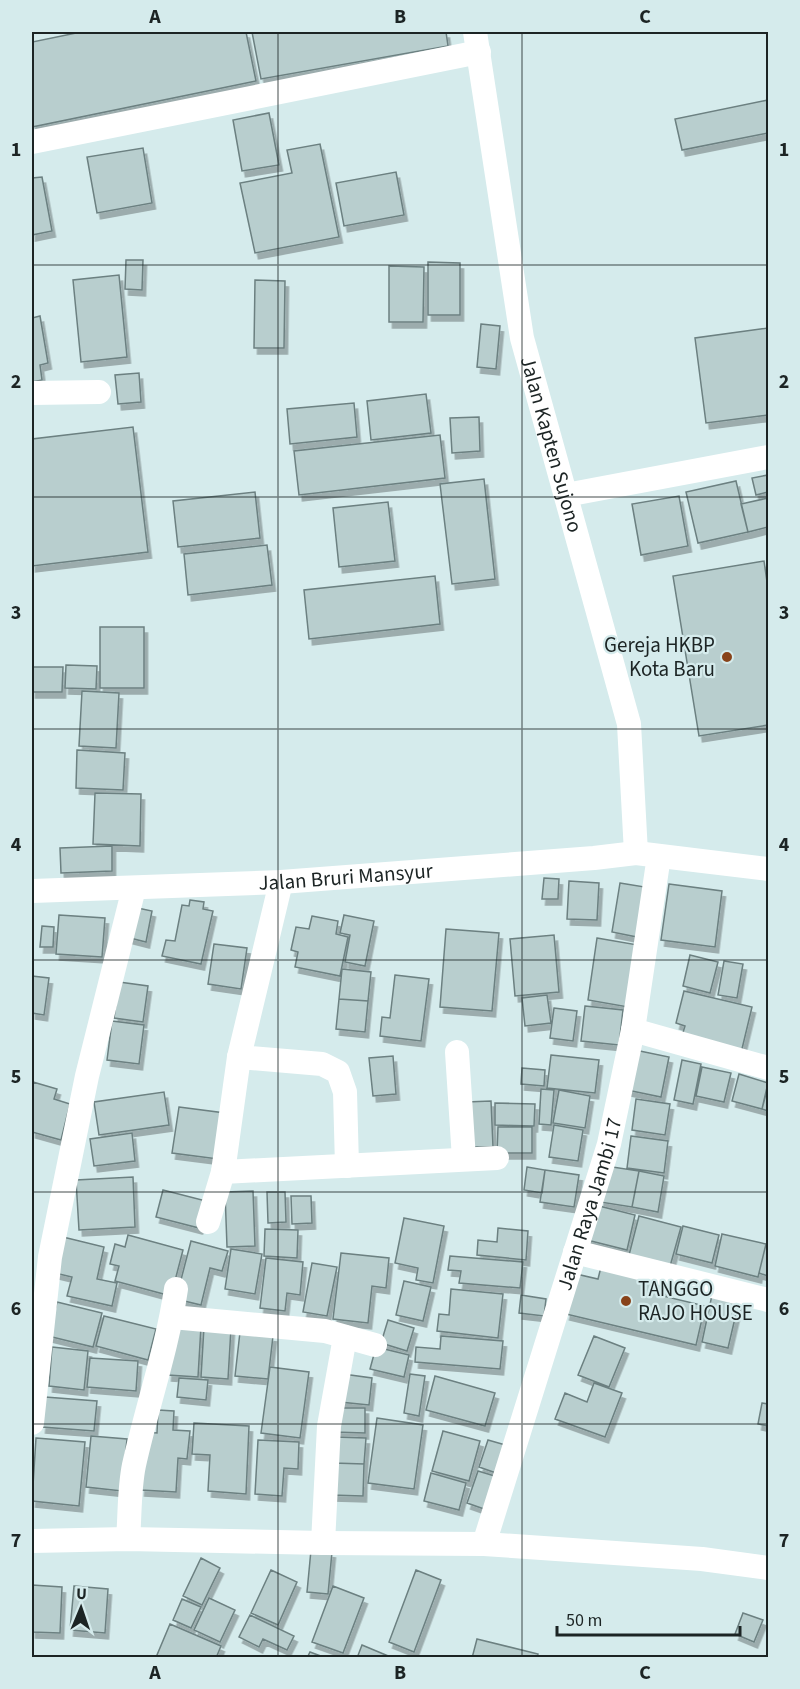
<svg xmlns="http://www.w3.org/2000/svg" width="800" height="1689" font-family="'Source Sans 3',sans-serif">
<defs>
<filter id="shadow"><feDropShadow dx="3.5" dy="6" stdDeviation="0" flood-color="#0004"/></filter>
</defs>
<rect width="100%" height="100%" fill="#d5ebec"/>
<path fill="#b8cece" stroke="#6c8081" stroke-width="1.5" filter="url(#shadow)" d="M81,32H246L256,81L32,127V42Z
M252,32H446L448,46L261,79Z
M768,100V133L682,150L675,119Z
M269,113L279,165L242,171L233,120Z
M320,144L339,237L255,253L240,183L292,173L287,150Z
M143,148L152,203L97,213L87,157Z
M396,172L404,215L344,226L336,183Z
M42,177L52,231L32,235V178Z
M126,260H143L142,290L125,289Z
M428,262L460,263V315H428Z
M389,266L424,267L423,322H389Z
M119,275L127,357L81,362L73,280Z
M255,280L285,281L284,348H254Z
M40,316L48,363L40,365L42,380L32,382V318Z
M481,324L500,326L496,369L477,367Z
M768,328V415L706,423L695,338Z
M139,373L141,402L118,404L115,375Z
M426,394L431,433L371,440L367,401Z
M354,403L357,437L290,444L287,409Z
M479,417L480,451L452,453L450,418Z
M133,427L148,552L32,566V439Z
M440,435L445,478L299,495L294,451Z
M768,475V492L756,495L752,478Z
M484,479L495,579L452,584L440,484Z
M736,481L748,532L698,543L686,492Z
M255,492L260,538L178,547L173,501Z
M679,496L688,546L641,555L632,504Z
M768,498V527L748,532L741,504Z
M388,502L395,561L339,567L333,508Z
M267,545L272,585L188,595L184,554Z
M764,561L768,589V725L699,736L673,576Z
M435,576L440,624L309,639L304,590Z
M100,627H144V688H100Z
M66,665L97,666L96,689L65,688Z
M32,667H63L62,692H32Z
M82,691L119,693L116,748L79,746Z
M77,750L125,753L123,790L76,788Z
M95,793L141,794L140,846L93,844Z
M112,846V871L61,873L60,848Z
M544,878L559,879L558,899H542Z
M569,881L599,883L597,920L567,919Z
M620,883L651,888L642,938L612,932Z
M669,884L722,891L715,947L661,940Z
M190,900L204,902L203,909L213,911L201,964L162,956L166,940L175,941L182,905L189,906Z
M133,907L152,911L146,942L126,937Z
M59,915L105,918L102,957L56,954Z
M344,915L374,921L365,966L345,962L350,935L340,933Z
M312,916L338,921L336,934L348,937L340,976L295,967L298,952L291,950L296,927L309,929Z
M42,926L54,927L53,947H40Z
M446,929L499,933L492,1011L440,1007Z
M554,935L559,992L515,996L510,939Z
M597,938L638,945L628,1007L588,1000Z
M214,944L247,948L241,989L208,984Z
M690,955L718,962L710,993L683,986Z
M724,961L743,964L737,998L718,995Z
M342,969L371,972L368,1001L339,999Z
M395,975L429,979L421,1041L380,1036L382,1017L390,1018Z
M32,976L49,978L44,1015L32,1013Z
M119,982L148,986L143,1022L114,1018Z
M684,991L752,1007L741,1053L681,1039L685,1026L676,1023Z
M547,995L551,1023L525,1026L522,998Z
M339,999L368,1001L365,1032L336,1029Z
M585,1006L623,1010L619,1045L581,1041Z
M554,1008L577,1011L573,1041L550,1038Z
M112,1021L144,1025L139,1064L107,1060Z
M635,1050L669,1057L661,1097L627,1090Z
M551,1055L599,1060L595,1093L547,1088Z
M393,1056L396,1094L373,1096L369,1058Z
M682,1060L701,1064L693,1104L674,1100Z
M702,1067L731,1073L724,1102L696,1096Z
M522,1068L545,1070L544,1086L521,1084Z
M739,1074L768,1083L762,1109L732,1101Z
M33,1082L57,1089L54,1099L70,1104L61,1140L32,1132Z
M768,1086V1111L762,1109Z
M541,1089L554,1090L551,1125L539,1124Z
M559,1090L590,1096L585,1128L553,1123Z
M164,1092L169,1125L99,1135L94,1102Z
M636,1099L670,1104L665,1135L632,1130Z
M491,1101L493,1147H468L466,1102Z
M495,1103L535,1104L534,1126L495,1125Z
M179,1107L225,1113L218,1159L172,1153Z
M554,1125L583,1130L578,1161L549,1157Z
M498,1127H532V1153H497Z
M132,1133L135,1161L94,1166L90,1139Z
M631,1136L668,1141L664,1173L627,1168Z
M606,1166L639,1171L632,1207L600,1202Z
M527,1167L545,1170L542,1193L524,1190Z
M545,1170L579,1175L574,1207L540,1202Z
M639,1171L664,1176L658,1212L632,1207Z
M133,1177L135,1227L79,1230L76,1180Z
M163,1190L206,1201L199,1228L156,1217Z
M253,1191L255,1246L227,1247L225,1192Z
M267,1192H285L286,1222L268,1223Z
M291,1196H311L312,1223L292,1224Z
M595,1205L635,1215L627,1250L587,1240Z
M639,1216L681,1227L669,1270L628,1259Z
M404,1218L444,1226L433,1283L416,1280L418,1268L395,1263Z
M683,1226L719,1235L712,1263L676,1254Z
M498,1228L528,1231L526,1260L477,1255L478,1240L497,1242Z
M265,1229L298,1230L297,1258L264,1256Z
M722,1234L766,1244L758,1277L715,1266Z
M128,1235L183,1250L171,1296L115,1281L119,1266L110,1264L115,1244L125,1247Z
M63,1237L104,1247L97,1279L117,1283L112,1306L67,1296L72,1277L55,1273Z
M191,1241L228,1251L222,1271L210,1268L201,1305L176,1299Z
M766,1244L768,1245V1276L759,1273Z
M231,1249L262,1254L255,1294L225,1289Z
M341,1253L389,1258L386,1288L372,1286L368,1323L333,1319Z
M450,1256L523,1262L520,1288L459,1283L461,1271L448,1270Z
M266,1258L303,1262L300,1295L287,1293L285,1311L260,1308Z
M312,1263L337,1267L327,1316L303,1312Z
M601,1267L666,1283L663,1296L705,1306L696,1345L566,1314L576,1274L598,1279Z
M404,1281L431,1287L423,1321L396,1315Z
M451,1289L503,1294L498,1338L437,1331L439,1314L449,1315Z
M521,1295L546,1299L544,1316L519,1313Z
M712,1295L739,1301L728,1348L702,1342Z
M57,1302L102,1313L93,1347L48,1336Z
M104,1316L156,1329L148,1360L96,1346Z
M388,1320L414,1328L407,1351L381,1343Z
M172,1324L201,1326L198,1377L168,1375Z
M204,1327L231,1328L228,1379L201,1377Z
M240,1332L273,1336L268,1379L235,1376Z
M441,1336L503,1341L500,1369L415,1362L416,1347L440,1349Z
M594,1336L625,1348L609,1387L578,1375Z
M52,1347L88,1351L84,1390L49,1386Z
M376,1347L409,1355L404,1377L370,1369Z
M90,1358L138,1361L136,1391L87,1387Z
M270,1367L309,1372L300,1438L261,1433Z
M343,1374L372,1378L369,1405L340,1402Z
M410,1374L425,1376L419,1416L404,1413Z
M435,1376L495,1393L485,1426L426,1410Z
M179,1378L208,1380L206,1400L177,1397Z
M594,1383L622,1393L605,1437L555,1419L565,1393L587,1402Z
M45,1397L97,1401L94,1431L42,1427Z
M762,1403L768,1404V1426L758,1424Z
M334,1408H365V1433L334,1432Z
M158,1410L174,1411L173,1430L190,1431L187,1459L178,1458L176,1492L141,1490L145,1432L157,1433Z
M377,1418L423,1425L414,1489L368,1483Z
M194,1423L249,1426L246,1494L208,1491L210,1455L192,1454Z
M443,1431L480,1441L469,1481L432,1471Z
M91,1436L127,1439L122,1491L86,1487Z
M334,1437L366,1438L364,1464L333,1463Z
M36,1438L85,1442L79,1506L32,1501Z
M258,1440L299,1442L298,1469L284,1468L282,1496L255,1494Z
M488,1440L509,1446L499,1474L479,1467Z
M333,1463L364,1464L363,1496L331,1495Z
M478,1471L498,1477L487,1510L467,1503Z
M431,1473L466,1483L459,1510L424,1501Z
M311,1550L332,1552L328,1594L307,1592Z
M201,1558L220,1568L202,1605L183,1596Z
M271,1570L297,1582L278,1625L251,1613Z
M416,1570L441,1580L414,1652L389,1642Z
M32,1585L62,1587L60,1633L32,1632Z
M74,1586L108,1589L105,1633L70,1630Z
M333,1586L364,1598L343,1653L312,1642Z
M209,1598L235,1610L220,1642L194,1630Z
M182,1599L201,1607L191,1628L173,1620Z
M743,1613L763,1620L754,1642L735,1634Z
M250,1615L294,1636L287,1650L263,1639L259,1647L239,1637Z
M170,1624L221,1646L216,1658H163L157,1655Z
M477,1639L538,1654L537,1658H472Z
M362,1645L393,1658H357Z
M310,1652L326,1658H307Z"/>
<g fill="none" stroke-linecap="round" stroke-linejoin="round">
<g stroke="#fff" stroke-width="24">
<path id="s1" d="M475,32L522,338L629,724L636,853"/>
<path d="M32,142L479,52"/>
<path d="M32,393L99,392"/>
<path d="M566,495L768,457"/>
<path id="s2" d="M32,891L281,882L594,858L636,853L768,869"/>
<path d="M633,1030L768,1068"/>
<path d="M457,1052L464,1159"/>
<path d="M239,1057L322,1064L338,1072L345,1092L347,1166"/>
<path d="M223,1172L497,1158"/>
<path d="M208,1222L223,1172L239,1057L281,882"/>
<path d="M575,1252L768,1300"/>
<path d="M172,1317L325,1331L375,1345"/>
<path d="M32,1423L50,1257L87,1076L134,888"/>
<path d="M128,1539C130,1515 129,1489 134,1465C147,1406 167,1350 176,1289"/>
<path d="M32,1541L128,1539L323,1543L484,1544L702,1559L768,1568"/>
<path d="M323,1543L329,1426L345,1337"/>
<path id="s3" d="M484,1544L609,1144L633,1030L659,856"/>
</g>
</g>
<path fill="none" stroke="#1c2424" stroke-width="1.5" stroke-opacity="0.55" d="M278,32V1658M522,32V1658M32,265H768M32,497H768M32,729H768M32,960H768M32,1192H768M32,1424H768"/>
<g fill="#88431a" stroke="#d5ebec" stroke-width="2">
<circle cx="727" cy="657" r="6"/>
<circle cx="626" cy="1301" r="6"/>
</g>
<g text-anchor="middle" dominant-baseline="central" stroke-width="4.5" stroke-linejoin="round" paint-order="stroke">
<g font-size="21" fill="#1c2424" stroke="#d5ebec">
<text stroke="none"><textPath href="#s1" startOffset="420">Jalan Kapten Sujono</textPath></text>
<text stroke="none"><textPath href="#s2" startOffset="314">Jalan Bruri Mansyur</textPath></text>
<text stroke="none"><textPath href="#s3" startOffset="356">Jalan Raya Jambi 17</textPath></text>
</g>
<g font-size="21" fill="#1c2424" stroke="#d5ebec" text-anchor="end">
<text x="715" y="645">Gereja HKBP<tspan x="715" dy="24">Kota Baru</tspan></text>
<text x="638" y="1289" text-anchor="start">TANGGO<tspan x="638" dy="24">RAJO HOUSE</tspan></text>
</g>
</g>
<rect width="800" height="1689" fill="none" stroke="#d5ebec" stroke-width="66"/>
<g transform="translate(81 1608) rotate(2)" stroke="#d5ebec" stroke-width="4.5" paint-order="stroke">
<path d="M0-4.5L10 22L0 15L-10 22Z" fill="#1c2424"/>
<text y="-9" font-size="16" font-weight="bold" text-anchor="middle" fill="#1c2424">U</text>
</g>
<path d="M557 1626v9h183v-9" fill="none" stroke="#1c2424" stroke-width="3"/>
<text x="566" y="1626" font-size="18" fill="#1c2424" stroke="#d5ebec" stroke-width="4.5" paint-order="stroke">50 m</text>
<rect x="33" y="33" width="734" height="1623" fill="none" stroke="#1c2424" stroke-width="2"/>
<g font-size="20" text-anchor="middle" font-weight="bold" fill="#1c2424">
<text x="155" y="23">A</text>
<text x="400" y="23">B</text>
<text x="645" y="23">C</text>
<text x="16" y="156">1</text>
<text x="784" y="156">1</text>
<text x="16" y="388">2</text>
<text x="784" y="388">2</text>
<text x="16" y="619">3</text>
<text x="784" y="619">3</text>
<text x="16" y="851">4</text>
<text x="784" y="851">4</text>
<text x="16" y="1083">5</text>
<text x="784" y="1083">5</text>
<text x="16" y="1315">6</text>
<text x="784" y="1315">6</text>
<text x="16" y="1547">7</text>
<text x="784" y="1547">7</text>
<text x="155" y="1679">A</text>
<text x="400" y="1679">B</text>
<text x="645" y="1679">C</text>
</g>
</svg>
